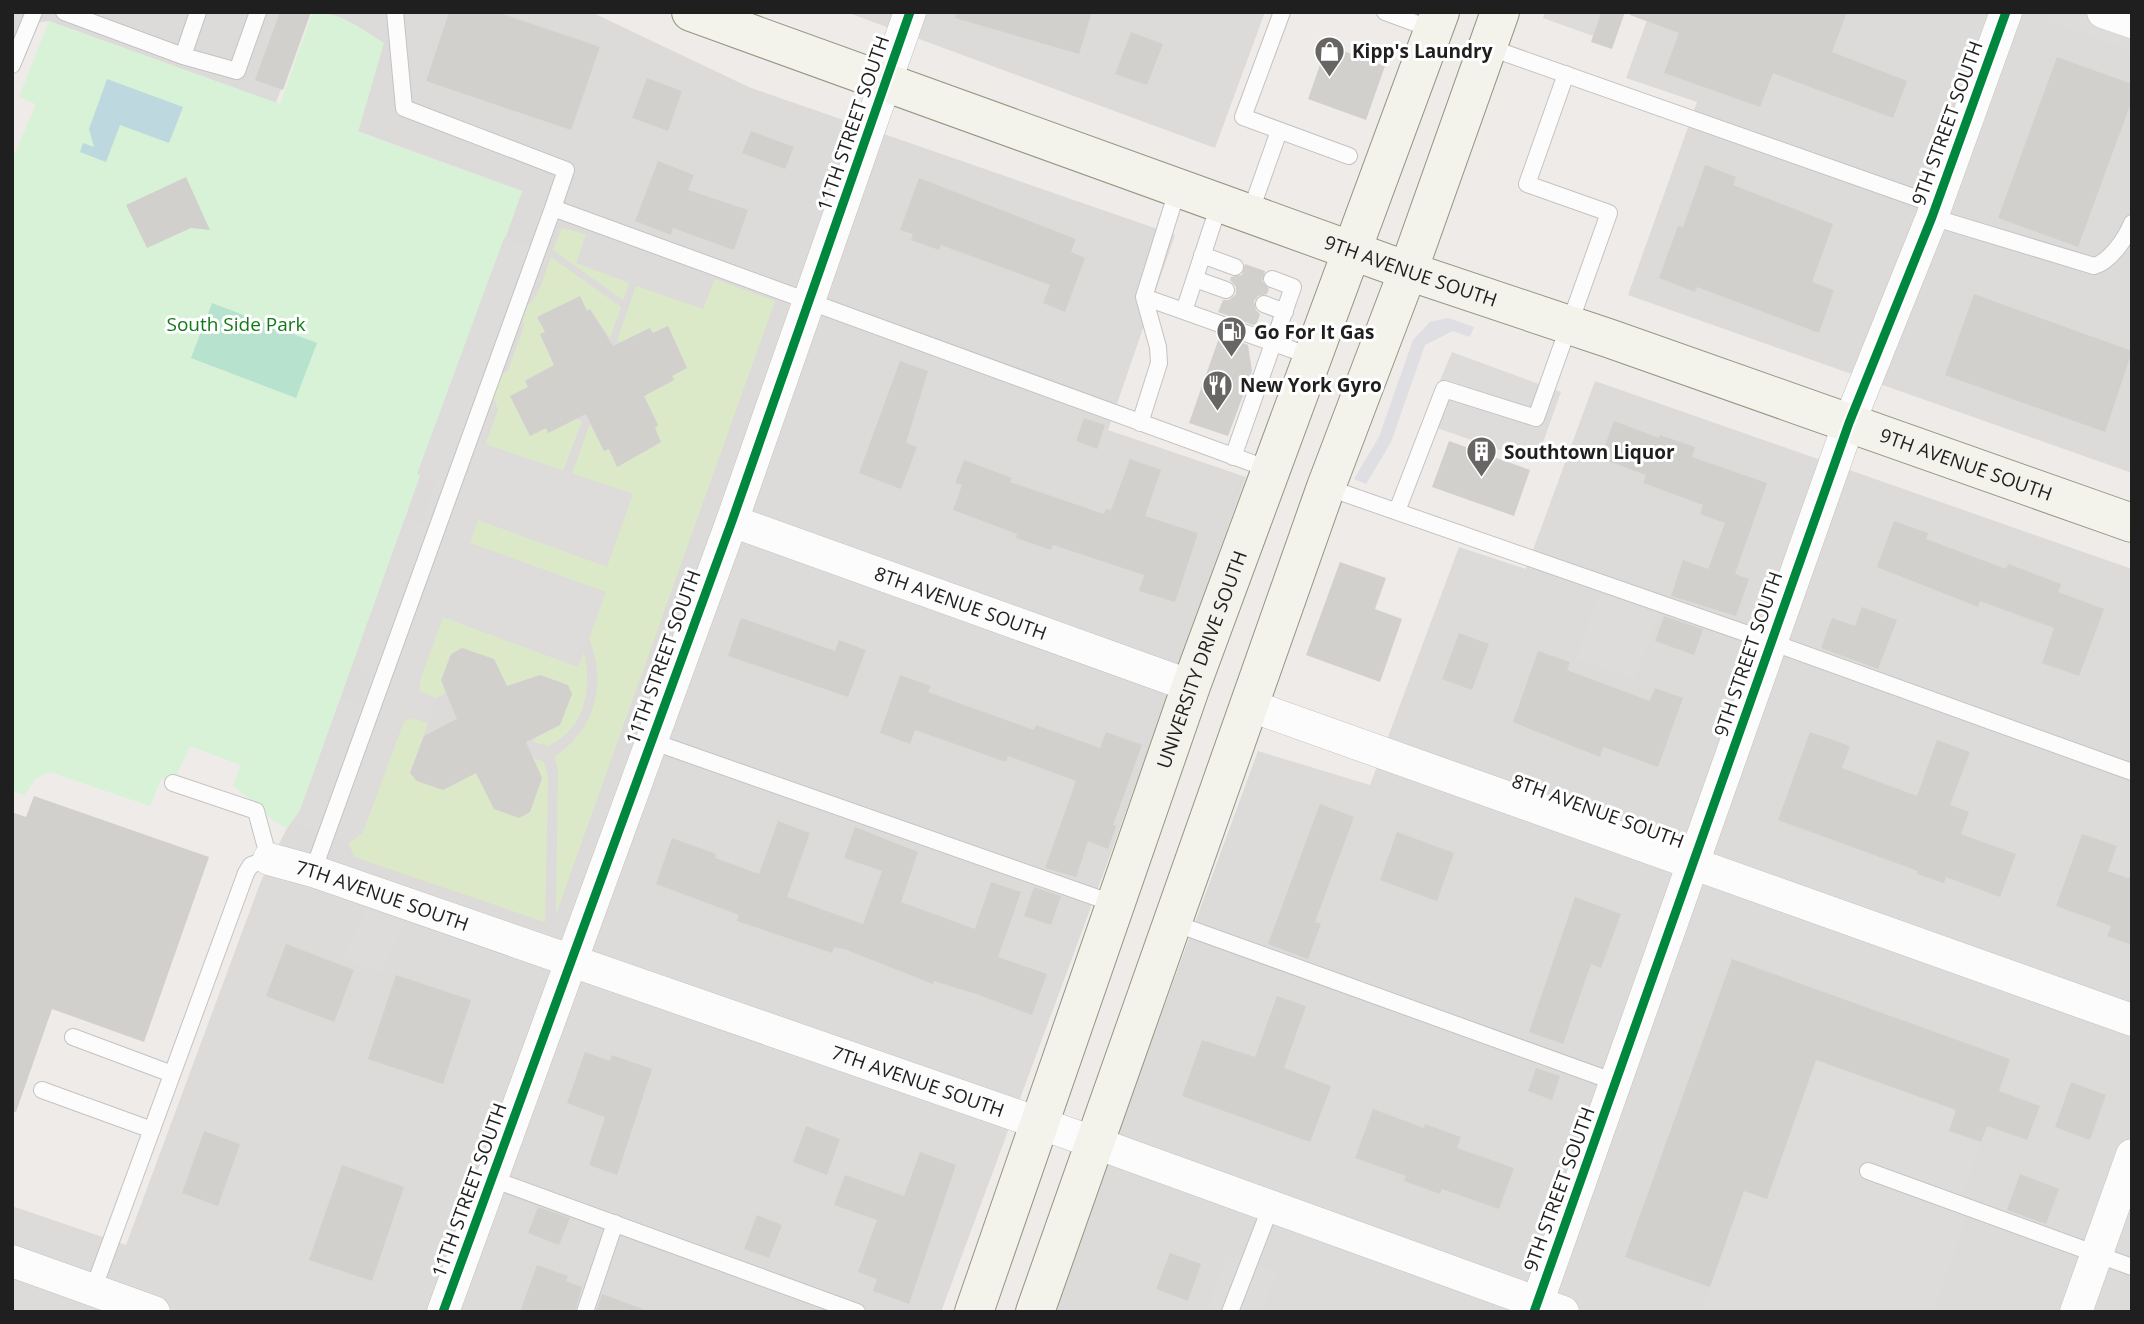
<svg xmlns="http://www.w3.org/2000/svg" width="2144" height="1324" font-family="'Open Sans',sans-serif">
<rect width="100%" height="100%" fill="#eeebe8"/>
<path fill="#dddbd9" d="M12,12H309L276,103L49,21L27,24L12,60Z
M321,12H591L751,88L1175,235L1108,430L1246,477L1108,861L941,1312H12V1206L126,1245L261,881L287,828L300,810L522,191L357,131Z
M846,12H1265L1215,148Z
M1650,12H2132V473L1628,295L1697,102L1626,78Z
M1595,381L2132,569V1312H1056L1072,1257L1258,751L1370,785L1459,547L1526,569Z"/>
<path fill="#dbe9c9" d="M562,228L586,234L576,263L629,283L623,300L553,250Z
M551,257L621,307L610,338L590,309L587,311L580,296L538,317L545,332L540,335L554,365L525,380L528,387L511,396L530,436L546,428L549,433L576,419L582,421L563,471L485,445L498,410L493,396L500,375L508,371L524,326C520,311 530,306 536,295C543,284 546,269 551,257Z
M715,279L775,301L556,914L558,770L555,756C596,729 607,683 589,639L605,592L470,543L478,520L633,494L572,474L590,424L604,451L609,449L618,467L661,442L655,428L658,425L644,396L674,380L672,376L687,367L668,326L653,333L650,328L621,342L617,341L636,286L703,309Z
M443,617L578,667L584,652C592,688 586,729 548,746L533,742L535,738L560,725L572,694L568,685L540,675L507,686L493,659L462,648L441,680L446,693L436,698L419,691L421,678Z
M413,718L428,723L410,773L417,781L443,790L476,773L494,809L530,812L542,778L533,758L544,762L548,777L545,922L354,857L349,843L363,832L404,721Z"/>
<path fill="#d8f2d7" d="M313,12C340,12 362,29 384,43L358,132L522,191L300,810L287,828C266,820 252,798 233,786L241,765L190,746L175,778L161,779L150,806L50,772L35,779L25,795L12,791V160L36,104L19,97L49,21L280,104Z"/>
<path fill="#b6e2ce" d="M212,303L317,343L296,398L191,358Z"/>
<path fill="#dedcdb" d="M1545,12H1601L1593,36L1543,18Z
M2051,12H2132V51L2049,21Z
M504,238L548,254L493,396L496,405L482,443L633,494L607,567L478,520L470,543L606,592L578,667L443,617L418,686L421,693L436,698L428,723L413,718L404,721L363,832L349,843L292,822L300,810L341,697L360,704L372,674L353,666L406,519L421,524L436,481L417,474Z
M1452,352L1561,392L1536,462L1422,423Z
M1600,591L1658,611L1634,679L1576,658Z
M366,909L403,924L382,973L343,958Z
M1816,1060L1956,1110L1949,1131L1981,1142L1962,1198L1972,1202L1933,1312L1702,1310L1744,1191L1767,1199Z
M1227,1255L1277,1272L1263,1312H1206Z"/>
<path fill="#dfdee2" d="M1448,318L1474,327L1470,337L1453,331L1425,345L1391,442L1366,484L1354,479L1379,437L1413,340L1430,322Z"/>
<path fill="#bed8df" d="M107,79L183,107L169,143L120,125L106,162L80,152L83,143L94,147L89,129Z"/>
<path fill="#d2d0cd" d="M280,12H311L283,90L255,80Z
M449,12H497L600,47L571,130L426,81Z
M956,12H1092L1079,54L955,18Z
M1601,12H1625L1612,49L1591,42Z
M1630,12H1847L1832,52L1907,81L1893,118L1773,73L1760,107L1664,73L1679,33L1630,15Z
M1131,32L1163,44L1147,85L1115,74Z
M1327,45L1385,66L1366,120L1308,99Z
M2057,57L2132,84V100L2078,247L1998,218Z
M647,78L682,91L668,131L632,118Z
M751,131L794,147L785,169L742,153Z
M658,161L694,175L688,190L748,210L734,250L673,228L671,235L635,221Z
M1705,165L1736,177L1733,185L1833,224L1812,282L1834,290L1819,333L1697,287L1695,292L1659,278L1678,226L1683,227Z
M186,177L210,230L191,228L147,248L126,205Z
M919,178L1076,239L1071,252L1085,258L1065,312L1043,303L1050,285L941,245L939,250L911,240L913,234L900,230Z
M1245,264L1265,271L1262,281L1269,289L1267,294L1258,296L1254,301L1256,310L1260,314L1256,326L1218,312L1223,300H1229L1236,294V287L1230,280L1231,277L1242,275Z
M1974,294L2132,351L2105,432L1945,375Z
M580,296L587,311L590,309L613,346L650,328L653,333L668,326L687,368L672,376L674,380L644,396L658,425L655,428L661,442L617,467L609,449L604,451L586,414L548,433L546,428L530,436L510,396L528,387L525,381L554,365L540,334L545,332L537,317Z
M1220,335L1248,345L1252,371L1228,436L1189,423Z
M900,361L928,371L906,443L917,447L901,489L859,473Z
M1084,418L1105,425L1097,449L1076,441Z
M1614,421L1659,438L1660,435L1695,447L1692,457L1767,483L1735,574L1749,579L1736,616L1671,596L1683,560L1708,569L1725,523L1700,514L1703,505L1643,483L1646,475L1600,458Z
M1449,441L1530,470L1514,516L1432,487Z
M1130,459L1161,470L1145,516L1198,533L1175,602L1139,591L1144,575L1053,545L1051,550L1016,538L1017,534L953,510L962,485L955,483L964,460L1012,478L1010,482L1104,514L1106,509L1111,510Z
M1894,521L1928,533L1926,539L2006,569L2008,564L2061,584L2058,592L2104,609L2079,676L2042,663L2054,628L1980,601L1978,607L1877,567Z
M1340,562L1386,578L1375,609L1402,619L1380,682L1306,655Z
M1862,607L1897,620L1878,669L1821,648L1832,618L1855,626Z
M1664,616L1703,629L1694,655L1655,641Z
M741,618L835,651L839,640L866,650L848,697L728,656Z
M1459,633L1489,644L1472,690L1442,679Z
M462,648L494,659L507,686L540,675L568,685L572,694L560,725L526,742L542,778L530,812L519,818L494,809L476,773L443,790L417,781L410,773L424,736L457,719L441,680L451,654Z
M1538,651L1570,662L1567,670L1650,701L1655,688L1683,698L1658,767L1603,747L1600,757L1513,722Z
M900,675L931,686L928,692L1034,730L1036,725L1100,748L1106,732L1142,745L1113,825L1116,826L1108,849L1088,841L1076,877L1045,868L1076,781L1008,756L1006,762L915,730L910,744L880,733Z
M1810,732L1850,746L1842,768L1917,796L1937,740L1970,752L1950,805L1969,812L1961,834L2016,854L2000,897L1946,877L1944,883L1917,874L1918,871L1778,820Z
M34,796L209,857L144,1042L52,1009L16,1112L12,1111V812L26,817Z
M1320,804L1354,817L1315,922L1321,924L1308,959L1268,944Z
M778,821L810,833L787,897L863,924L882,871L844,858L855,827L918,852L901,902L975,929L991,882L1021,892L998,957L1047,974L1032,1015L979,995L934,981L933,984L844,949L834,947L832,953L737,921L739,915L656,884L672,838L716,854L715,858L759,874Z
M1397,832L1454,853L1437,901L1380,880Z
M2082,834L2117,846L2108,871L2128,878L2132,875V945L2107,936L2111,926L2056,906Z
M1034,887L1061,896L1051,925L1024,916Z
M1575,897L1621,914L1601,968L1591,964L1563,1044L1529,1032Z
M286,944L354,970L334,1022L266,996Z
M1732,959L2010,1059L1999,1091L2040,1106L2027,1140L1987,1126L1981,1142L1949,1131L1956,1110L1816,1060L1767,1199L1744,1191L1710,1287L1625,1257Z
M396,975L471,1000L443,1084L368,1059Z
M1277,996L1306,1006L1284,1068L1331,1086L1310,1142L1182,1096L1202,1040L1255,1057Z
M585,1052L610,1061L612,1055L652,1069L617,1175L589,1165L605,1117L567,1103Z
M1536,1068L1560,1076L1552,1100L1528,1091Z
M2071,1082L2106,1095L2090,1140L2055,1127Z
M1373,1109L1424,1128L1425,1124L1461,1137L1457,1148L1514,1168L1499,1209L1442,1189L1440,1194L1404,1181L1406,1176L1355,1158Z
M806,1126L840,1139L827,1175L793,1162Z
M204,1131L240,1144L218,1206L182,1193Z
M920,1152L956,1165L909,1304L873,1291L877,1279L858,1272L877,1220L834,1205L845,1175L904,1196Z
M342,1165L404,1187L372,1281L309,1260Z
M2020,1174L2059,1189L2046,1224L2007,1210Z
M538,1207L570,1218L559,1245L528,1233Z
M757,1215L782,1225L769,1258L744,1249Z
M1170,1253L1201,1264L1188,1301L1156,1289Z
M537,1265L568,1276L566,1281L582,1287L575,1312H520Z
M602,1294L643,1309V1312H596Z"/>
<g fill="none" stroke-linecap="round" stroke-linejoin="round">
<defs>
<path id="lane" d="M64,12L183,56L237,71L258,12
M395,12L404,108L566,170L553,208
M1282,12L1243,117L1349,156
M1385,12L1434,30
M1488,47L1936,205
M183,56L198,12
M12,65L34,12
M1250,213L1279,131
M1932,217L2094,266C2110,262 2126,238 2132,223
M1202,255L1235,267
M1195,279L1226,290
M1144,297L1313,357
M1264,304L1285,312
M1184,311L1220,202
M1140,423L1159,363L1158,347L1144,297L1178,188
M1233,457L1293,287L1272,279
M1326,487L1771,642L2132,772
M1397,511L1444,389L1536,418L1609,213L1527,184L1566,74
M651,741L1115,904
M313,871L553,208L1271,470
M1174,923L1615,1082
M73,1037L172,1074
M42,1090L152,1130
M1868,1171L2132,1267
M492,1179L857,1312
M93,1290L246,873L251,865L269,859L256,811L173,783
M585,1312L615,1223
M1230,1312L1271,1206"/>
<g id="street">
<path d="M2103,12L2132,22"/>
<path id="s1" d="M732,521L1191,686"/>
<path d="M1251,706L2132,1020"/>
<path id="s2" d="M269,859L313,871L1096,1143L1563,1312"/>
<path d="M12,1261L154,1312"/>
<path d="M443,1312L732,521L910,12"/>
<path d="M1534,1312L1849,423L1932,217L2006,12"/>
<path d="M2076,1312L2132,1155"/>
</g>
<g id="secondary">
<path id="s3" d="M691,12L1408,271L1611,339L2132,523"/>
<path id="s4" d="M974,1312L1191,686L1440,12"/>
<path d="M1035,1312L1326,487L1408,271L1500,12"/>
</g>
</defs>
<use href="#lane" stroke="#c5c3c2" stroke-width="18"/>
<use href="#street" stroke="#c5c3c2" stroke-width="33"/>
<use href="#secondary" stroke="#959681" stroke-width="40"/>
<use href="#lane" stroke="#fcfcfc" stroke-width="16"/>
<use href="#street" stroke="#fcfcfc" stroke-width="32"/>
<use href="#secondary" stroke="#f3f3eb" stroke-width="38"/>
<defs>
<path id="cycleway" d="M443,1312L732,521L910,12
M1534,1312L1849,423L1932,217L2006,12"/>
</defs>
<use href="#cycleway" stroke="#fff" stroke-width="13"/>
<use href="#cycleway" stroke="#00873e" stroke-width="9"/>
</g>
<defs>
<symbol id="shop-pin" viewBox="-11 -11 22 30"><path d="M0 17L-7.5 6A9.5 9.5 0 1 1 7.5 6Z" fill="#676665" stroke="#fff"/><path d="M-5-2.5h2.3a2.7 3.5 0 0 1 5.4 0H5L5.5 6h-11ZM-1.5-2.5h3a1.5 2.3 0 0 0-3 0Z" fill="#fff"/></symbol>
<symbol id="fuel-pin" viewBox="-11 -11 22 30"><path d="M0 17L-7.5 6A9.5 9.5 0 1 1 7.5 6Z" fill="#676665" stroke="#fff"/><path d="M-5.5-6h7V0h2V4h1.3V-2.5L3-4.5l.8-.8L6-3V5H2.5V1h-1V6h-7ZM-4.2-4.7v3.2H.2V-4.7Z" fill="#fff"/></symbol>
<symbol id="restaurant-pin" viewBox="-11 -11 22 30"><path d="M0 17L-7.5 6A9.5 9.5 0 1 1 7.5 6Z" fill="#676665" stroke="#fff"/><path d="M-5-6h1v4h1v-4h1v4h1v-4h1v5L-1.5 .5V6h-2V.5L-5-1ZM5-6V6H3V1.5H1.5Q1.5-4 5-6Z" fill="#fff"/></symbol>
<symbol id="building-pin" viewBox="-11 -11 22 30"><path d="M0 17L-7.5 6A9.5 9.5 0 1 1 7.5 6Z" fill="#676665" stroke="#fff"/><path d="M-4-6H4V6H1V3H-1V6H-4ZM-2.5-4.3h1.7v1.8h-1.7ZM.8-4.3h1.7v1.8H.8ZM-2.5-1h1.7V.8h-1.7ZM.8-1h1.7V.8H.8Z" fill="#fff"/></symbol>
</defs>
<g fill-rule="evenodd">
<use href="#shop-pin" x="1312" y="34" width="35" height="47"/>
<use href="#fuel-pin" x="1214" y="314" width="35" height="47"/>
<use href="#restaurant-pin" x="1200" y="368" width="35" height="47"/>
<use href="#building-pin" x="1464" y="434" width="35" height="47"/>
</g>
<g text-anchor="middle" dominant-baseline="central" stroke-width="6" stroke-linejoin="round" paint-order="stroke">
<g font-size="19" font-weight="bold" fill="#1f1f1f" stroke="#fff" text-anchor="start">
<text x="1352" y="51">Kipp's Laundry</text>
<text x="1254" y="332">Go For It Gas</text>
<text x="1240" y="385">New York Gyro</text>
<text x="1504" y="452">Southtown Liquor</text>
</g>
<g font-size="19" fill="#1f1f1f" stroke="#fff">
<text transform="translate(853 123) rotate(-71)">11TH STREET SOUTH</text>
<text transform="translate(1947 123) rotate(-70)">9TH STREET SOUTH</text>
<text stroke="none"><textPath href="#s3" startOffset="765">9TH AVENUE SOUTH</textPath></text>
<text stroke="none"><textPath href="#s3" startOffset="1353">9TH AVENUE SOUTH</textPath></text>
<text stroke="none"><textPath href="#s1" startOffset="243">8TH AVENUE SOUTH</textPath></text>
<text transform="translate(1748 654) rotate(-71)">9TH STREET SOUTH</text>
<text transform="translate(663 657) rotate(-70)">11TH STREET SOUTH</text>
<text stroke="none"><textPath href="#s4" startOffset="691">UNIVERSITY DRIVE SOUTH</textPath></text>
<text transform="translate(1598 811) rotate(20)">8TH AVENUE SOUTH</text>
<text stroke="none"><textPath href="#s2" startOffset="119">7TH AVENUE SOUTH</textPath></text>
<text stroke="none"><textPath href="#s2" startOffset="686">7TH AVENUE SOUTH</textPath></text>
<text transform="translate(1559 1189) rotate(-70)">9TH STREET SOUTH</text>
<text transform="translate(469 1190) rotate(-70)">11TH STREET SOUTH</text>
</g>
<g font-size="19" fill="#117918" stroke="#fff">
<text x="236" y="324">South Side Park</text>
</g>
</g>
<rect width="2144" height="1324" fill="none" stroke="#1f1f1f" stroke-width="28"/>
</svg>
